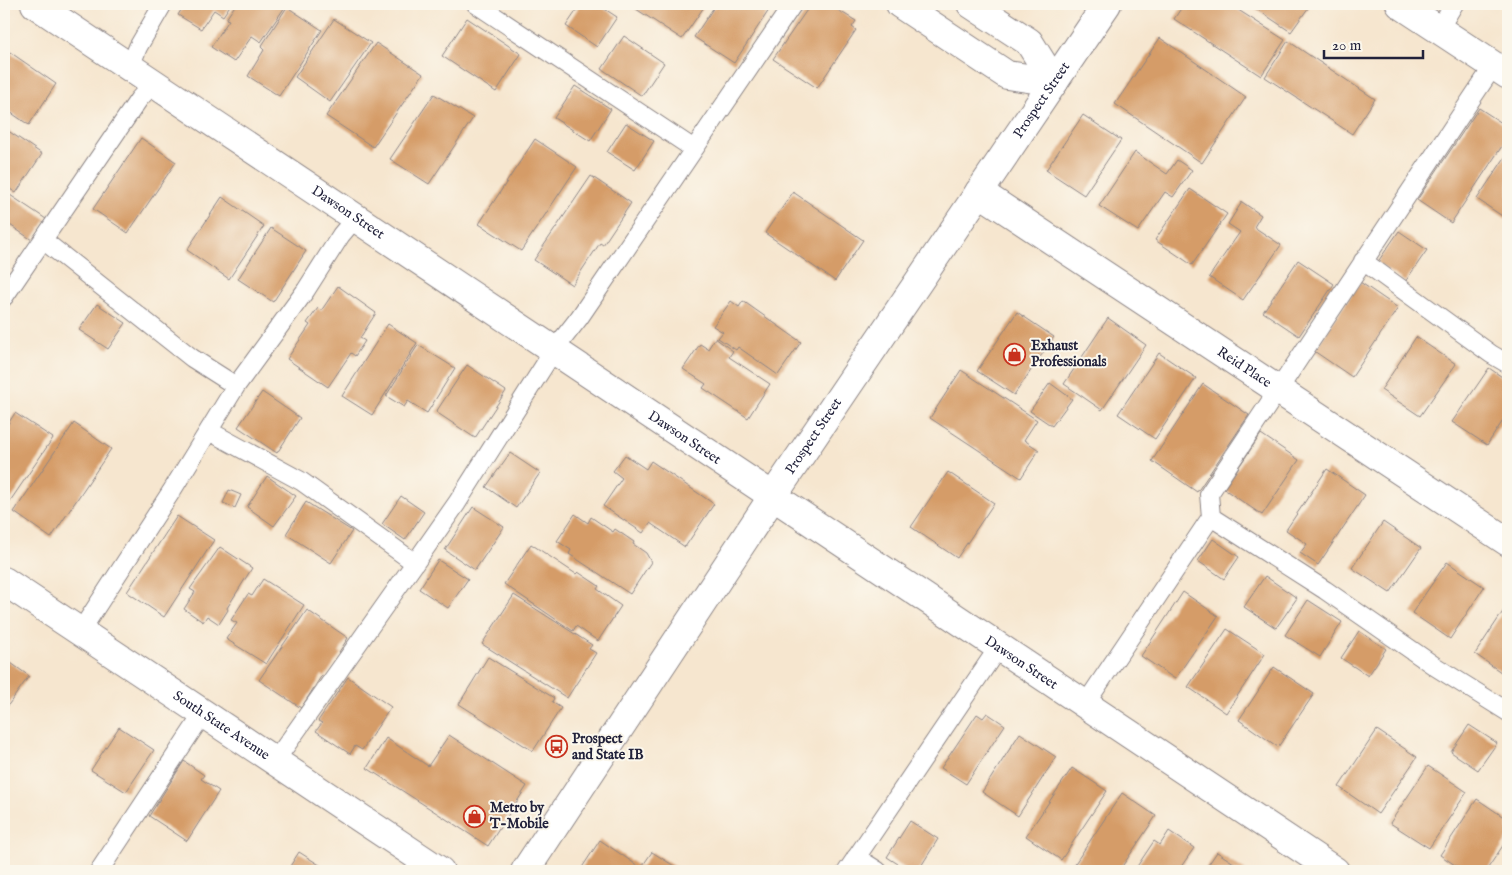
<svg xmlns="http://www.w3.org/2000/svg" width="1512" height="875" font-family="'IM FELL English',serif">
<rect width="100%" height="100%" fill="#fbf7ec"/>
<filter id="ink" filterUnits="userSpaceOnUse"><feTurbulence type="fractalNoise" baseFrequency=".02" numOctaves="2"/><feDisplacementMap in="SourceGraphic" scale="10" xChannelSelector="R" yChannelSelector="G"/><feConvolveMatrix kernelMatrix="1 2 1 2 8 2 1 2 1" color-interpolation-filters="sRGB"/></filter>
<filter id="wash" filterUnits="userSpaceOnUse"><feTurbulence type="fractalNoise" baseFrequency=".0096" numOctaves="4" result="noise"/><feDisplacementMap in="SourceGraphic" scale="20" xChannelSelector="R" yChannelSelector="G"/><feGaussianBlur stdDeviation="1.12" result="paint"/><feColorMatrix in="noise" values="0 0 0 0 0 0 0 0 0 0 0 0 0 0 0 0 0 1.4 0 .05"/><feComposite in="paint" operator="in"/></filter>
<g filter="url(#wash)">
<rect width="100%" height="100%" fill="#f6e6cf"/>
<g id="blocks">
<path fill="#d59c68" d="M185,4H231L223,16L214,10L201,29L178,15Z
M236,4H287L261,42L252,36L234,62L211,47L229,20L226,19Z
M581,4H597L617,17L597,47L566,26Z
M635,4H706L682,39L633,7Z
M716,4H773L734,63L694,37Z
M811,4H828L856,21L852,27L856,30L817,88L773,59Z
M1184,4H1229L1285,40L1261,76L1174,19Z
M1249,4H1311L1291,32Z
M287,7L322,30L279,96L248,76L264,50L261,47Z
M467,18L521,54L496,92L442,56Z
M334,19L371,43L330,102L295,77Z
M624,36L664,63L642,96L602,69Z
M1160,38L1246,97L1202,163L1115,104Z
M1288,41L1375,99L1352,134L1265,77Z
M376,43L423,74L373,147L326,116Z
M4,48L56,84L29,125L4,108Z
M575,86L611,109L590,141L554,118Z
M434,94L473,118L429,184L390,159Z
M1479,108L1508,127V137L1451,223L1417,200Z
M1083,115L1121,140L1084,195L1046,170Z
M626,123L654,141L635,170L607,152Z
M4,128L42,154L16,193L4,185Z
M141,138L176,162L128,233L93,209Z
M535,139L577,167L521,251L479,224Z
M1135,152L1167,174L1177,160L1192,170L1173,197L1165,192L1138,231L1099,206Z
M1508,153V220L1477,199Z
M591,176L631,203L603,245L600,243L572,285L534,260Z
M1190,189L1227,214L1192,265L1155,240Z
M4,191L46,219L32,240L4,221Z
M793,192L863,240L835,281L765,233Z
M222,197L264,226L229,279L187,250Z
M1242,202L1261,215L1254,227L1281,245L1243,300L1209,277L1240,232L1228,224Z
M271,228L306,251L273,302L238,279Z
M1399,231L1427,250L1405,282L1377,263Z
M1298,260L1334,284L1299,336L1263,312Z
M1360,282L1398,308L1352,377L1314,351Z
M338,286L376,313L360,338L365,341L355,356L351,353L328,387L287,359L310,325L307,323L318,308L321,311Z
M731,301L739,307L743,301L801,342L778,375L738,347L736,350L718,338L723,332L713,326Z
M97,304L126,323L108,349L79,330Z
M1017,312L1054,337L1014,395L977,371Z
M1108,318L1146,345L1102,410L1064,384Z
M388,324L417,343L372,415L342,396Z
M1416,337L1456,364L1420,416L1381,390Z
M715,338L733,351L729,357L770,384L748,418L703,388L706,384L683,369L700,344L708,349Z
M418,345L455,368L427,413L408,401L404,407L386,396Z
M1159,353L1196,378L1155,439L1118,414Z
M467,365L506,391L475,438L436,412Z
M1489,368L1508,381V413L1487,445L1452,422Z
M961,370L1037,420L1024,440L1039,450L1021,478L930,418Z
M1050,383L1072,399L1052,426L1030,411Z
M1203,384L1249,415L1197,492L1152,461Z
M262,392L300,418L277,453L238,427Z
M15,413L53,438L6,507L4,506V430Z
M74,423L111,449L51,538L14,512Z
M1261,434L1299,460L1262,515L1224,489Z
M510,453L540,473L516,508L486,487Z
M625,455L646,469L651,461L714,504L685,547L650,523L643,533L603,506L622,478L613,471Z
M1327,469L1365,495L1318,565L1300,553L1307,544L1286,530Z
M948,472L994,503L957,558L911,527Z
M267,476L296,496L274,526L247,507Z
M229,490L241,495L235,508L223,503Z
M401,496L424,512L405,540L382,524Z
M306,502L352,531L331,563L286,534Z
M473,507L504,527L475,570L445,550Z
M575,514L588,523L591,517L613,532L615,529L634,542L633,544L646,553L651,562L630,594L569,554L571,550L557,541Z
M177,516L214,540L164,617L127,592Z
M1383,522L1421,548L1390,593L1352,568Z
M1213,539L1239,557L1224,579L1198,561Z
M531,544L576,574L578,572L599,586L597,589L621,606L598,641L576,626L573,631L504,584Z
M220,547L252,568L227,608L228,610L219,624L207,616L203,622L184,609L195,592L190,589Z
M438,560L468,579L448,608L419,589Z
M1447,562L1484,587L1450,639L1412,613Z
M1265,576L1297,598L1276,628L1244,607Z
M263,579L304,605L266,664L226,639L237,623L231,620L248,594L252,596Z
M1183,592L1218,616L1175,679L1141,656Z
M514,595L592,645L589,649L596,653L567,698L482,644Z
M1308,600L1342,622L1320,657L1285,635Z
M1508,604V677L1475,654Z
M307,610L348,638L339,652L341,653L325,677L322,675L301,708L259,680Z
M1227,629L1265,654L1226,713L1188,687Z
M1359,631L1386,649L1368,676L1341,658Z
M488,657L554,698L552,702L561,708L533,751L459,704Z
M4,658L29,676L4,711Z
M1274,667L1314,694L1278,747L1239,720Z
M348,677L391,707L362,750L355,746L350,754L316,731L322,723L318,721Z
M987,713L1005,725L966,784L941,768L977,714L983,718Z
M1469,725L1497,743L1478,770L1451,752Z
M119,727L154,750L126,792L91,770Z
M1377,730L1417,757L1378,814L1339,787Z
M1020,733L1056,757L1018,816L982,792Z
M449,735L527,786L488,846L367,768L386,738L428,766Z
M184,761L204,775L201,779L219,791L187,841L149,816Z
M1428,766L1467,792L1429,848L1390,823Z
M1072,768L1107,791L1061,860L1026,836Z
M1122,793L1156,816L1119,871H1083L1074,865Z
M1477,799L1508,820V838L1486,871H1464L1440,855Z
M910,821L938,839L918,871H909L887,857Z
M1169,831L1194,848L1178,871H1134L1154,841L1160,845Z
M600,840L641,868L652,852L682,871H585L581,869Z
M299,852L329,871H287Z
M1217,852L1246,871H1204Z"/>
</g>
</g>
<g filter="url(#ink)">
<use href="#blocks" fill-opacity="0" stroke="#8c8485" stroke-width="1"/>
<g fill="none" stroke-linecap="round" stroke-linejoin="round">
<defs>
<path id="service" d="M476,4L694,149
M1439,29L1454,4
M130,67L138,47L163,4
M43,240L192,358L236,386
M1363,261L1491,354L1508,364
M4,297L139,99L154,83
M209,431L301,481L415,563
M1211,517L1325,590L1436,667L1508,712
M80,632L171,492L236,386L306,290L341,235L356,217
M1084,706L1211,517L1209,494L1494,65
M275,761L415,563L457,503L554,350L579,318L793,4
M856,857L878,871
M99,871L203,714
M847,871L998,648"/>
<g id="minor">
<path id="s1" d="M35,4C469,292 900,584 1335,871"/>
<path d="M900,4L1007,75L1054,82"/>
<path d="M971,4L1029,42L1054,82"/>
<path d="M1400,4L1508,75"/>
<path id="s2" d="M979,192L1508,542"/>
</g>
<g id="tertiary">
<path id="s3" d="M4,581L440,871"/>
</g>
<g id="secondary">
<path id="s4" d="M525,871L773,496L1107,4"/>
</g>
</defs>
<use href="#service" stroke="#8c8485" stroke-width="20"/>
<use href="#minor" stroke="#8c8485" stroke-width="30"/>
<use href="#tertiary" stroke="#8c8485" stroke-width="30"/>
<use href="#secondary" stroke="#8c8485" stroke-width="30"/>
<use href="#service" stroke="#fff" stroke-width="18"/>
<use href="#minor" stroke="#fff" stroke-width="28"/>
<use href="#tertiary" stroke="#fff" stroke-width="28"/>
<use href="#secondary" stroke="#fff" stroke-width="28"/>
</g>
</g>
<defs>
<symbol id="shop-ring" viewBox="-11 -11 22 22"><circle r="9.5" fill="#fbf7ec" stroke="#c8321e" stroke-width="1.5"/><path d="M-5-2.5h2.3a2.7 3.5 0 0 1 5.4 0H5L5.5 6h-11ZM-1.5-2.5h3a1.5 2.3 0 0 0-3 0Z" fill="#c8321e"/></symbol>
<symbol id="bus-ring" viewBox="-11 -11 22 22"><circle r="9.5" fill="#fbf7ec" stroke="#c8321e" stroke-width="1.5"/><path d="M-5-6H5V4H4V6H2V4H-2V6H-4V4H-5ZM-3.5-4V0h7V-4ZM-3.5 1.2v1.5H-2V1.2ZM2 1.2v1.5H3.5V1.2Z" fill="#c8321e"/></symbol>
</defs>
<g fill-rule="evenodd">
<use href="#shop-ring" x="1002" y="342" width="25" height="25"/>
<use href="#bus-ring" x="544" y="734" width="25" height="25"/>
<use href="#shop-ring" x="462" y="804" width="25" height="25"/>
</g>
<g text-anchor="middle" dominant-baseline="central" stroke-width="4" stroke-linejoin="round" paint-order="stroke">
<g font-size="14" fill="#22223b" stroke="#fbf7ec">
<text stroke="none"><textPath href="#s4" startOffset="928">Prospect Street</textPath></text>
<text stroke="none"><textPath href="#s1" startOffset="376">Dawson Street</textPath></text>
<text stroke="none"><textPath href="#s2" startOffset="318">Reid Place</textPath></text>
<text stroke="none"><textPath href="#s4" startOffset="522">Prospect Street</textPath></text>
<text stroke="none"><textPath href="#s1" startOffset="781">Dawson Street</textPath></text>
<text stroke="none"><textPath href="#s1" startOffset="1186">Dawson Street</textPath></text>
<text stroke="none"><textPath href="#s3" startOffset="261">South State Avenue</textPath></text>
</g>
<g font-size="14" font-weight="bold" fill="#22223b" stroke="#fbf7ec" text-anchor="start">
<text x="1031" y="346">Exhaust<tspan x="1031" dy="16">Professionals</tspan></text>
<text x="572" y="739">Prospect<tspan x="572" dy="16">and State IB</tspan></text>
<text x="490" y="808">Metro by<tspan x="490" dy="16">T-Mobile</tspan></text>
</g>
</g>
<rect width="1512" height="875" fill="none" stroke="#fbf7ec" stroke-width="20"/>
<path d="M1324 50v8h99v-8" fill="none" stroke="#22223b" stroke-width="2.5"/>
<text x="1332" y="50" font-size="15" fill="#22223b" stroke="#fbf7ec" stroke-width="4" paint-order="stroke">20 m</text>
</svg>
